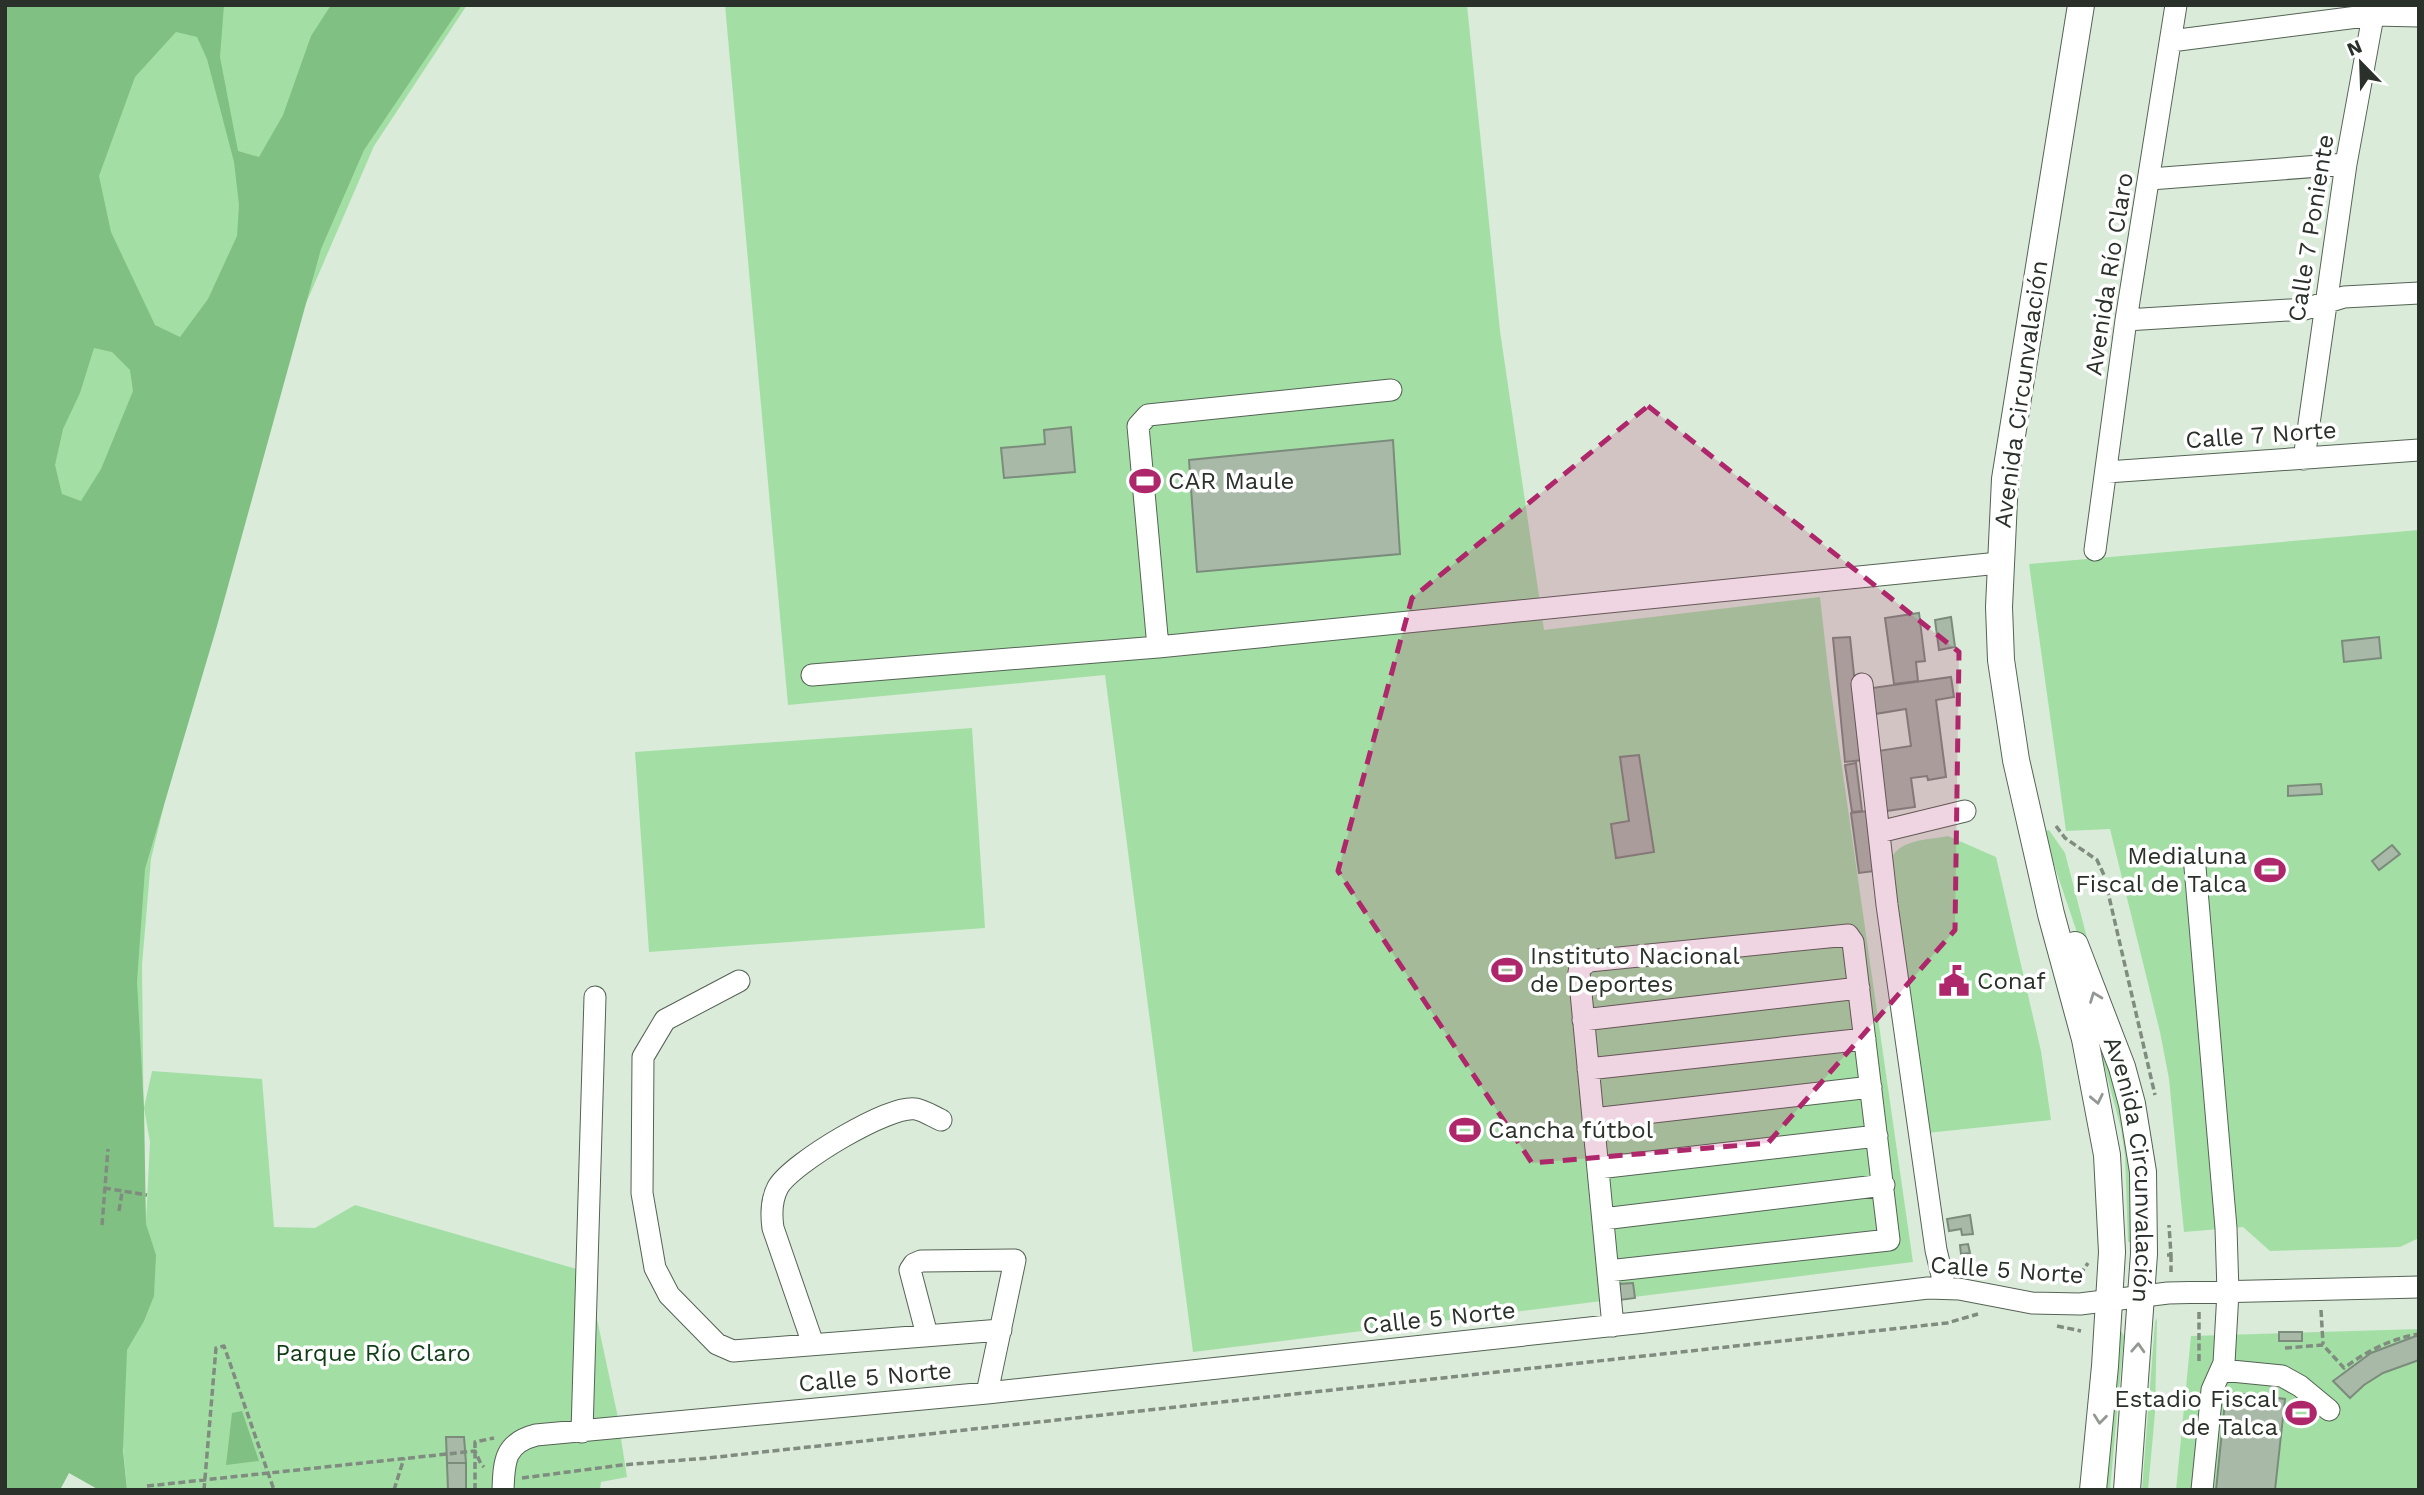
<svg xmlns="http://www.w3.org/2000/svg" width="2424" height="1495" font-family="'Work Sans',sans-serif">
<rect width="100%" height="100%" fill="#daebda"/>
<path fill="#a3dfa5" d="M5,5H467L374,146L304,308L237,501L151,859L142,965L145,1240L150,1142L144,1108L152,1071L262,1079L274,1227L315,1228L355,1205L587,1272L617,1413L627,1477L601,1482L600,1490H127L123,1446L5,1490Z
M725,5H1467L1500,331L1544,630L1820,597L1829,677L1913,1262L1193,1352L1105,675L788,705Z
M2419,530V1238L2400,1247L2270,1251L2243,1227L2184,1232L2169,1079L2160,1032L2110,829L2066,831L2029,564Z
M972,728L985,928L649,952L635,752Z
M2049,830L2065,853L2093,961L2087,962L2043,832Z
M1948,836L1996,857L2041,1051L2051,1120L1927,1133L1891,859C1900,839 1928,840 1948,836Z
M2093,1023L2113,1071L2130,1155L2134,1242H2128L2125,1156L2121,1129Z
M2157,1318L2155,1413L2148,1490H2142L2155,1322Z
M2419,1329V1490H2176L2191,1336Z
M2121,1331L2124,1336L2110,1490H2103L2118,1334Z"/>
<path fill="#80c083" fill-rule="evenodd" d="M5,5H224L220,57L238,151L259,157L283,115L311,36L331,5H462L364,150L321,249L217,626L145,869L137,982L144,1108L146,1224L156,1255L154,1296L144,1321L127,1350L123,1450L127,1490H5ZM176,32L197,37L207,59L234,162L239,205L237,236L208,299L180,337L155,325L111,232L99,176L135,77ZM94,348L112,352L130,370L133,391L101,469L81,501L62,494L55,465L63,429L80,393Z
M242,1411L259,1461L226,1465L232,1413Z"/>
<path fill="#daebda" d="M69,1473L99,1490H60Z"/>
<path fill="#a8b9a8" stroke="#7c8c7c" stroke-width="2" d="M1071,427L1075,472L1004,478L1001,448L1045,444L1044,430Z
M1393,440L1400,554L1197,572L1189,460Z
M1919,613L1925,661L1916,662L1918,681L1894,684L1885,618Z
M1951,617L1955,647L1939,650L1935,620Z
M1850,637L1863,760L1845,762L1833,638Z
M2379,637L2381,658L2344,662L2342,641Z
M1951,677L1954,697L1936,700L1946,777L1928,780L1927,776L1911,778L1915,807L1886,811L1878,751L1911,746L1906,709L1875,714L1872,688Z
M1639,755L1654,852L1616,858L1611,824L1629,821L1620,757Z
M1856,763L1862,811L1852,812L1845,765Z
M2321,784L2322,794L2288,796V786Z
M1867,811L1875,871L1859,873L1851,813Z
M2392,845L2400,854L2379,870L2372,861Z
M1970,1215L1973,1234L1962,1235L1961,1229L1949,1231L1947,1219Z
M1968,1244L1970,1253L1961,1254L1960,1245Z
M1633,1283L1635,1298L1620,1300L1618,1284Z
M2279,1332H2302V1341H2279Z
M2416,1336H2419V1360L2383,1373L2364,1385L2350,1398L2333,1381L2371,1353Z
M2226,1392L2285,1399L2275,1490H2216Z
M446,1437H464L466,1463H447Z
M447,1463H466V1490H448Z"/>
<g fill="none" stroke-linecap="round" stroke-linejoin="round">
<defs>
<path id="minor" d="M2171,41L2373,15L2419,16
M2150,179L2346,164
M2126,320L2305,309L2344,297L2419,293
M1391,390L1148,415L1138,426L1158,647L1999,563
M2304,459L2346,164L2375,5
M2107,472L2419,450
M2095,550L2126,320L2176,5
M812,675L1158,647
M1862,684L1887,905L1936,1250L1945,1288
M1879,832L1965,811
M2195,867L2226,1228L2228,1292L2224,1363L2212,1390L2202,1490
M739,981L665,1020L643,1057L642,1193L655,1268L669,1295L717,1344L733,1351L1001,1330
M1583,1020L1859,988
M1588,1069L1865,1039
M1593,1119L1871,1087
M1598,1168L1877,1136
M1603,1219L1884,1185
M1608,1271L1889,1240L1853,942L1848,935L1589,961L1580,968L1579,972C1590,1090 1601,1208 1613,1326
M927,1335L910,1270L914,1264L921,1261L1015,1260L987,1393
M813,1344L773,1228C771,1214 771,1200 778,1187C792,1163 890,1104 916,1109C925,1111 934,1117 941,1120
M2221,1370L2282,1376L2300,1386L2329,1410
M582,1432L595,997
M503,1490C504,1460 505,1443 536,1435L987,1393L1645,1322L1928,1288L1959,1289L2032,1303L2080,1304L2168,1293L2419,1287"/>
<g id="major">
<path d="M2081,5L2005,479L1999,607L2001,660L2016,760L2051,914L2085,1039L2107,1155L2112,1252L2105,1366L2093,1490"/>
<path id="s1" d="M2075,945L2122,1067L2132,1104L2143,1172L2144,1254L2127,1490"/>
</g>
</defs>
<use href="#minor" stroke="#546354" stroke-width="23"/>
<use href="#major" stroke="#546354" stroke-width="28"/>
<path stroke="#808c80" stroke-width="3.5" stroke-dasharray="7 3.5" stroke-linecap="butt" d="M2056,826L2065,838L2097,860L2104,875L2155,1095
M104,1188L147,1195
M119,1211L122,1192
M102,1225L108,1149
M2167,1255H2171L2169,1225
M2171,1255V1272
M2078,1284L2077,1279L2088,1263
M2321,1310L2323,1344
M2199,1312V1364
M2057,1326L2081,1331
M2285,1348L2323,1345L2344,1368C2367,1351 2390,1339 2419,1334
M522,1478L622,1465L708,1458L1947,1323L1978,1314
M147,1486L475,1451L481,1464L484,1467
M204,1490L216,1348L224,1346L274,1490
M394,1490L404,1458
M475,1490V1442L494,1438"/>
<use href="#minor" stroke="#fff" stroke-width="21"/>
<use href="#major" stroke="#fff" stroke-width="26"/>
</g>
<defs><path id="oneway-chevron" d="M-2-3.5L2.5 0L-2 3.5" fill="none" stroke-width="1.6" stroke-linecap="round" stroke-linejoin="round" transform="scale(1.75)"/></defs>
<g stroke="#949894">
<use href="#oneway-chevron" transform="translate(2095 997) rotate(-111)"/>
<use href="#oneway-chevron" transform="translate(2097 1099) rotate(78)"/>
<use href="#oneway-chevron" transform="translate(2138 1348) rotate(-87)"/>
<use href="#oneway-chevron" transform="translate(2100 1419) rotate(96)"/>
</g>
<path fill="#af276b" fill-opacity="0.2" stroke="#af276b" stroke-width="5" stroke-dasharray="14 9" stroke-linejoin="round" d="M1648,406L1959,652L1955,930L1768,1143L1532,1163L1338,871L1412,598Z"/>
<defs>
<symbol id="stadium-bare" viewBox="-9 -9 18 18"><path d="M0-5a6.5 5 0 1 0 0 10a6.5 5 0 1 0 0-10ZM-3.5-1.8h7v3.6h-7Z" fill="#af276b" stroke="#fff" stroke-width="2.5" paint-order="stroke"/></symbol>
<symbol id="civic-bare" viewBox="-9 -9 18 18"><path d="M-.6-6.5H3V-4.5H.6V-3L4-1V1h2V6H-6V1h2V-1L-.6-3ZM-1.2 2.5V6h2.4V2.5Z" fill="#af276b" stroke="#fff" stroke-width="2.5" paint-order="stroke"/></symbol>
</defs>
<g fill-rule="evenodd">
<use href="#stadium-bare" x="1123" y="459" width="44" height="44"/>
<use href="#stadium-bare" x="2248" y="848" width="44" height="44"/>
<use href="#stadium-bare" x="1485" y="948" width="44" height="44"/>
<use href="#civic-bare" x="1932" y="959" width="44" height="44"/>
<use href="#stadium-bare" x="1443" y="1108" width="44" height="44"/>
<use href="#stadium-bare" x="2279" y="1391" width="44" height="44"/>
</g>
<g text-anchor="middle" dominant-baseline="central" stroke-width="7" stroke-linejoin="round" paint-order="stroke">
<g font-size="24" fill="#2a302a" stroke="#fff">
<text transform="translate(2311 228) rotate(-81)">Calle 7 Poniente</text>
<text transform="translate(2109 274) rotate(-81)">Avenida Río Claro</text>
<text transform="translate(2021 394) rotate(-82)">Avenida Circunvalación</text>
<text transform="translate(2261 435) rotate(-4)">Calle 7 Norte</text>
<text stroke="none"><textPath href="#s1" startOffset="234">Avenida Circunvalación</textPath></text>
<text transform="translate(2007 1270) rotate(4)">Calle 5 Norte</text>
<text transform="translate(1439 1318) rotate(-6)">Calle 5 Norte</text>
<text transform="translate(875 1377) rotate(-5)">Calle 5 Norte</text>
</g>
<g font-size="24" fill="#2a302a" stroke="#fff" text-anchor="start">
<text x="1168" y="481">CAR Maule</text>
<text x="2247" y="856" text-anchor="end">Medialuna<tspan x="2247" dy="28">Fiscal de Talca</tspan></text>
<text x="1530" y="956">Instituto Nacional<tspan x="1530" dy="28">de Deportes</tspan></text>
<text x="1977" y="981">Conaf</text>
<text x="1488" y="1130">Cancha fútbol</text>
<text x="2278" y="1399" text-anchor="end">Estadio Fiscal<tspan x="2278" dy="28">de Talca</tspan></text>
</g>
<g font-size="24" fill="#0f3d15" stroke="#fff">
<text x="373" y="1353">Parque Río Claro</text>
</g>
</g>
<rect width="2424" height="1495" fill="none" stroke="#2a302a" stroke-width="14"/>
<g transform="translate(2361 63) rotate(337)" stroke="#ffffff" stroke-width="5" paint-order="stroke">
<path d="M0-5L12 26L0 18L-12 26Z" fill="#2a302a"/>
<text y="-10" font-size="19" font-weight="bold" text-anchor="middle" fill="#2a302a">N</text>
</g>
</svg>
